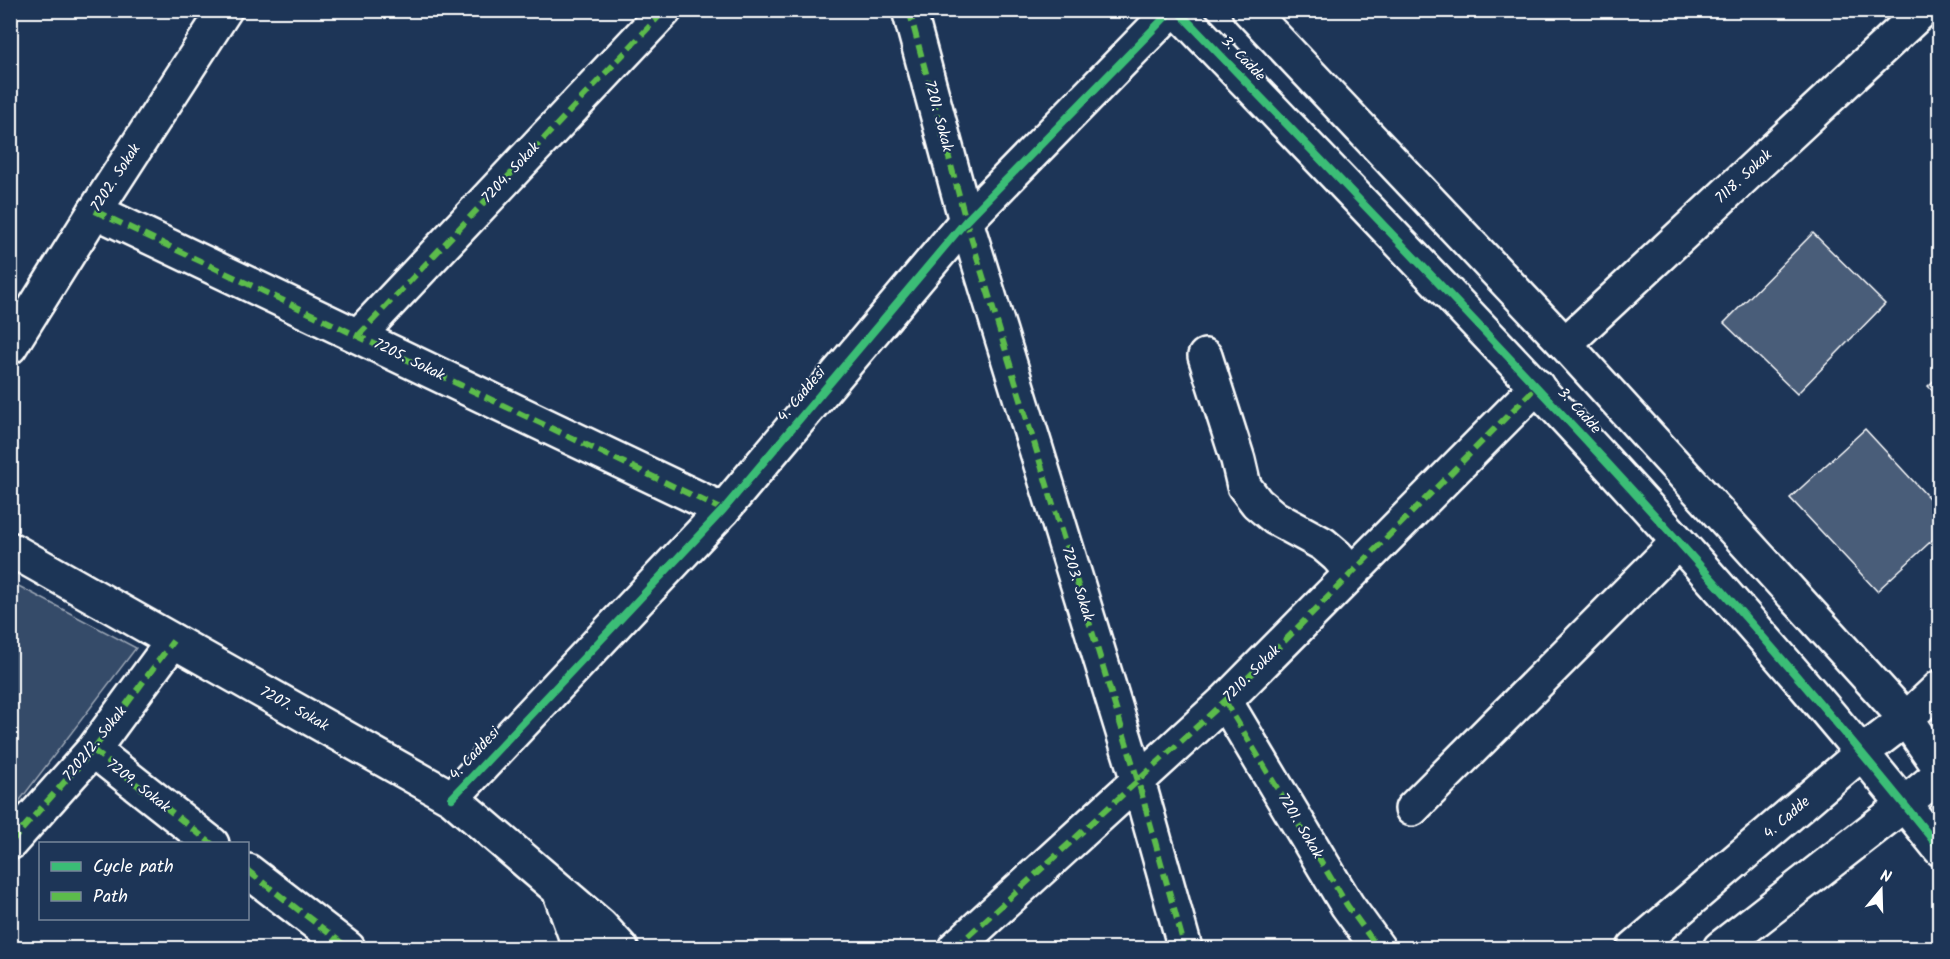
<svg xmlns="http://www.w3.org/2000/svg" width="1950" height="959" font-family="Kalam,sans-serif">
<rect width="100%" height="100%" fill="#1d3557"/>
<filter id="ink" filterUnits="userSpaceOnUse"><feTurbulence type="fractalNoise" baseFrequency=".0167" numOctaves="2"/><feDisplacementMap in="SourceGraphic" scale="12" xChannelSelector="R" yChannelSelector="G"/><feConvolveMatrix kernelMatrix="1 2 1 2 8 2 1 2 1" color-interpolation-filters="sRGB"/></filter>
<g filter="url(#ink)">
<path fill="#364b69" stroke="#9aa5b4" stroke-width="1.5" d="M11,582L136,648L11,812Z"/>
<path fill="#4a5d79" stroke="#fff" stroke-width="1.5" d="M1813,233L1885,304L1797,394L1724,323Z
M1940,375V398L1928,386Z
M1865,429L1940,510V533L1877,591L1790,498Z"/>
<g fill="none" stroke-linecap="round" stroke-linejoin="round">
<defs>
<path id="street" d="M909,10L966,221L1138,781L1185,948
M95,211L723,510
M358,336L665,10
M1565,344L1923,10
M1205,356L1238,460L1244,486L1257,503L1275,518L1323,544L1337,556L1352,573
M1225,701L1347,905L1378,948
M93,750L212,844
M1412,809L1678,542
M10,843L93,750L173,641
M248,871L348,948
M955,948L1225,701L1537,386"/>
<path id="secondary" d="M1177,10C1439,283 1704,553 1940,849
M1249,10L1565,344L1906,719L1940,768
M10,347L95,211L225,10
M10,549L452,798L601,926L621,948
M452,798L723,510L966,221L1172,10
M560,893L580,948
M1634,948L1863,752L1906,719L1940,687
M1720,948L1897,810L1940,774"/>
</defs>
<use href="#street" stroke="#fff" stroke-width="38"/>
<use href="#secondary" stroke="#fff" stroke-width="38"/>
<use href="#street" stroke="#1d3557" stroke-width="33"/>
<use href="#secondary" stroke="#1d3557" stroke-width="33"/>
<path stroke="#5cbc4b" stroke-width="6" stroke-dasharray="12 6" stroke-linecap="butt" d="M909,10L966,221L1138,781L1185,948
M95,211L723,510
M358,336L665,10
M1225,701L1347,905L1378,948
M93,750L212,844
M10,843L93,750L173,641
M248,871L348,948
M955,948L1225,701L1537,386"/>
<defs>
<path id="cycleway" d="M1177,10C1439,283 1704,553 1940,849
M452,798L723,510L966,221L1172,10"/>
</defs>
<use href="#cycleway" stroke="#1d3557" stroke-width="11"/>
<use href="#cycleway" stroke="#3abd76" stroke-width="8"/>
</g>
</g>
<g text-anchor="middle" dominant-baseline="central" stroke-width="4.5" stroke-linejoin="round" paint-order="stroke">
<g font-size="15" fill="#fff" stroke="#1d3557">
<text transform="translate(1243 59) rotate(46)">3. Cadde</text>
<text transform="translate(938 116) rotate(75)">7201. Sokak</text>
<text transform="translate(511 173) rotate(-47)">7204. Sokak</text>
<text transform="translate(1744 177) rotate(-43)">7118. Sokak</text>
<text transform="translate(116 178) rotate(-57)">7202. Sokak</text>
<text transform="translate(409 360) rotate(26)">7205. Sokak</text>
<text transform="translate(802 395) rotate(-50)">4. Caddesi</text>
<text transform="translate(1579 411) rotate(48)">3. Cadde</text>
<text transform="translate(1077 584) rotate(73)">7203. Sokak</text>
<text transform="translate(1252 674) rotate(-45)">7210. Sokak</text>
<text transform="translate(294 709) rotate(29)">7207. Sokak</text>
<text transform="translate(95 744) rotate(-51)">7202/2. Sokak</text>
<text transform="translate(475 754) rotate(-47)">4. Caddesi</text>
<text transform="translate(138 786) rotate(38)">7209. Sokak</text>
<text transform="translate(1787 818) rotate(-41)">4. Cadde</text>
<text transform="translate(1300 826) rotate(59)">7201. Sokak</text>
</g>
</g>
<rect width="1950" height="959" fill="none" stroke="#1d3557" stroke-width="36"/>
<rect x="18" y="18" width="1914" height="923" fill="none" stroke="#fff" stroke-width="2" filter="url(#ink)"/>
<rect x="39" y="842" width="210" height="78" fill="#1d3557" stroke="#77869a" stroke-width="1.5"/>
<rect x="51" y="862" width="30" height="9" fill="#3abd76" stroke="#77869a" stroke-width="1.5"/>
<text x="93" y="872" font-size="18" fill="#ffffff">Cycle path</text>
<rect x="51" y="892" width="30" height="9" fill="#5cbc4b" stroke="#77869a" stroke-width="1.5"/>
<text x="93" y="902" font-size="18" fill="#ffffff">Path</text>
<g transform="translate(1881 890) rotate(19)" stroke="#1d3557" stroke-width="4.5" paint-order="stroke">
<path d="M0-4.5L10 22L0 15L-10 22Z" fill="#ffffff"/>
<text y="-9" font-size="16" font-weight="bold" text-anchor="middle" fill="#ffffff">N</text>
</g>
</svg>
